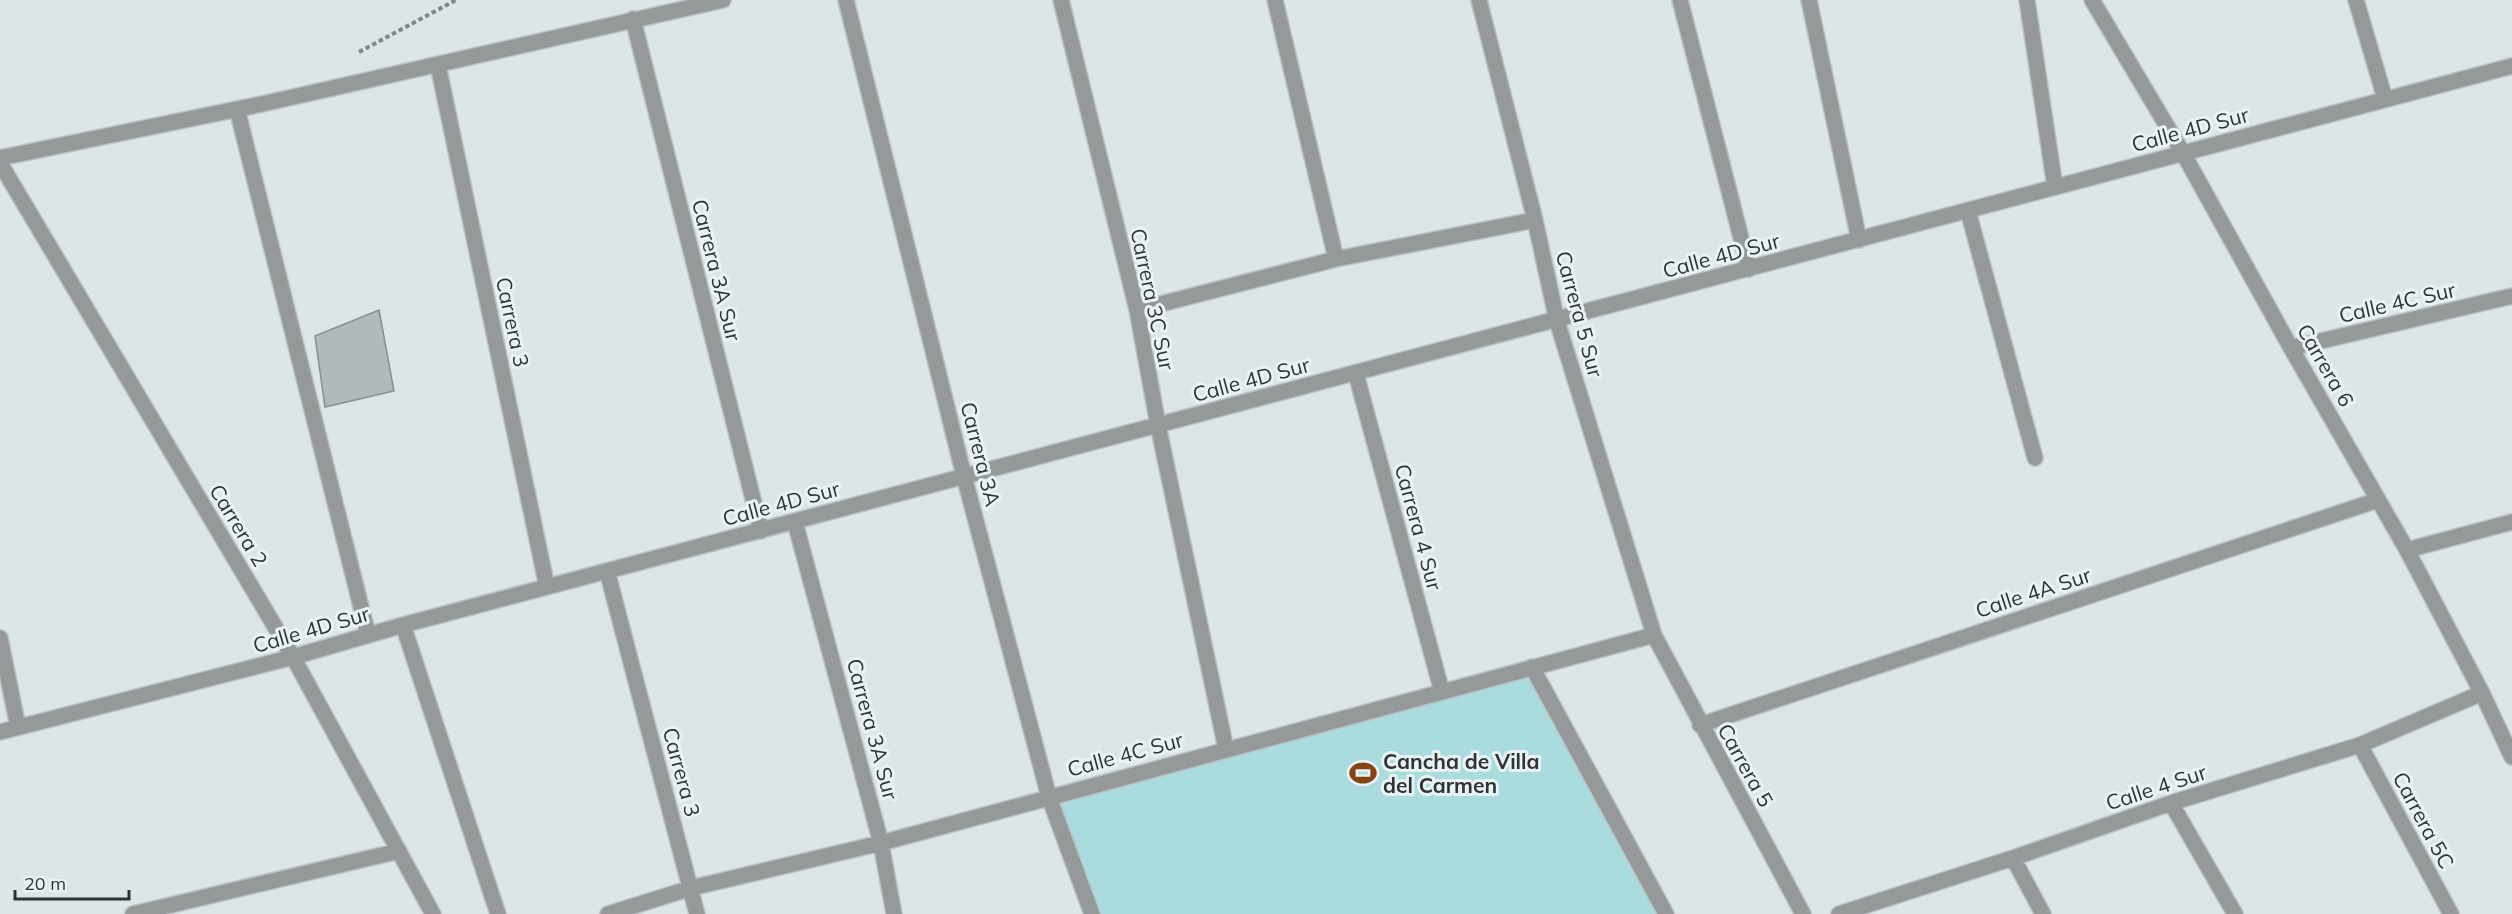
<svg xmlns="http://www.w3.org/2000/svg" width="2512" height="914" font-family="Mulish,sans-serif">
<rect width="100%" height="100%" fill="#dde6e7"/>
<path fill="#aadbde" d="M1532,667L1666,914H1092L1049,797Z"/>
<path fill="#b1baba" stroke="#879090" stroke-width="1.5" d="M379,310L394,391L325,407L315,336Z"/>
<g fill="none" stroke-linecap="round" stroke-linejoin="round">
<defs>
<path id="minor" d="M846,0L964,476L1049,797L1092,914
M1061,0L1137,310L1158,425L1226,749
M1275,0L1336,259
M1479,0L1535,220L1557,321L1654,635L1803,914
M1680,0L1749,269
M1809,0L1859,240
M2027,0L2055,187
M2092,0L2183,153L2291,348L2407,550L2482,693L2512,757
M2356,0L2385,99
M633,19L761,531
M438,65L547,587
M237,109L368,635
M0,158L262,104L723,0
M0,163L293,657L433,914
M1968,211L2035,458
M1137,310L1336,259L1535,220
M2291,348L2512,296
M1356,374L1442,692
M795,522L881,843L894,914
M2407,550L2512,522
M607,571L697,914
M403,625L498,914
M0,638L18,727
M1532,667L1666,914
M1700,725L2378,500
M0,732L293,657L403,625L2512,66
M2360,745L2451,914
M2171,803L2235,914
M2013,858L2043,914
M133,914L399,851
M608,914L691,888L881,843L1654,635
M1839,914L2013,858L2171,803L2360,745L2482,693"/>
</defs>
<use href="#minor" stroke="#bac2c3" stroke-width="18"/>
<path stroke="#828889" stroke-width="4" stroke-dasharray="4.5 3" stroke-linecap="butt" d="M359,52L456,0"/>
<use href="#minor" stroke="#959999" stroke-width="15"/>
</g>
<defs>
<symbol id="stadium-bare" viewBox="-9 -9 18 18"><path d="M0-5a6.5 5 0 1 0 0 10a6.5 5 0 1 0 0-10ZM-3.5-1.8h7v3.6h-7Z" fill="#864314" stroke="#eaf3f4" stroke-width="2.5" paint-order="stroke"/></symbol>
</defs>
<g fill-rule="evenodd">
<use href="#stadium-bare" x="1344" y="754" width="38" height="38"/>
</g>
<g text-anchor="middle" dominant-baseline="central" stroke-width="6" stroke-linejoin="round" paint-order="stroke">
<g font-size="21" fill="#303333" stroke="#eaf3f4">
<text transform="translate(2190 129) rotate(-15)">Calle 4D Sur</text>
<text transform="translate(1721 255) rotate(-15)">Calle 4D Sur</text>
<text transform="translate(717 270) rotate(76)">Carrera 3A Sur</text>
<text transform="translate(1153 299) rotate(78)">Carrera 3C Sur</text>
<text transform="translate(2397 302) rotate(-13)">Calle 4C Sur</text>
<text transform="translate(1580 314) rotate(75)">Carrera 5 Sur</text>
<text transform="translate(513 322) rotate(78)">Carrera 3</text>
<text transform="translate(2326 365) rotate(60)">Carrera 6</text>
<text transform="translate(1251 379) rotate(-15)">Calle 4D Sur</text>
<text transform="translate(981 454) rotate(76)">Carrera 3A</text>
<text transform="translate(781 503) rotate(-15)">Calle 4D Sur</text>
<text transform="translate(239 525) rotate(59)">Carrera 2</text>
<text transform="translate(1419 527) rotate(75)">Carrera 4 Sur</text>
<text transform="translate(2033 592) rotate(-18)">Calle 4A Sur</text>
<text transform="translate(311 629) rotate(-16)">Calle 4D Sur</text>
<text transform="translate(873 729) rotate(75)">Carrera 3A Sur</text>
<text transform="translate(1125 754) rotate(-15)">Calle 4C Sur</text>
<text transform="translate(1746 765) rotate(61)">Carrera 5</text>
<text transform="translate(682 772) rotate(75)">Carrera 3</text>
<text transform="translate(2156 787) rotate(-18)">Calle 4 Sur</text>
<text transform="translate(2424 820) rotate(62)">Carrera 5C</text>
</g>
<g font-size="21" font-weight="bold" fill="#303333" stroke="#eaf3f4" text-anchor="start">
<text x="1383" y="761">Cancha de Villa<tspan x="1383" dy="24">del Carmen</tspan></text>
</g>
</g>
<path d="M15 890v9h114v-9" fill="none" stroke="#303333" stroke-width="3"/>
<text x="24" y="890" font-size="18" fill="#303333" stroke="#eaf3f4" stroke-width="4.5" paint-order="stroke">20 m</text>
</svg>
